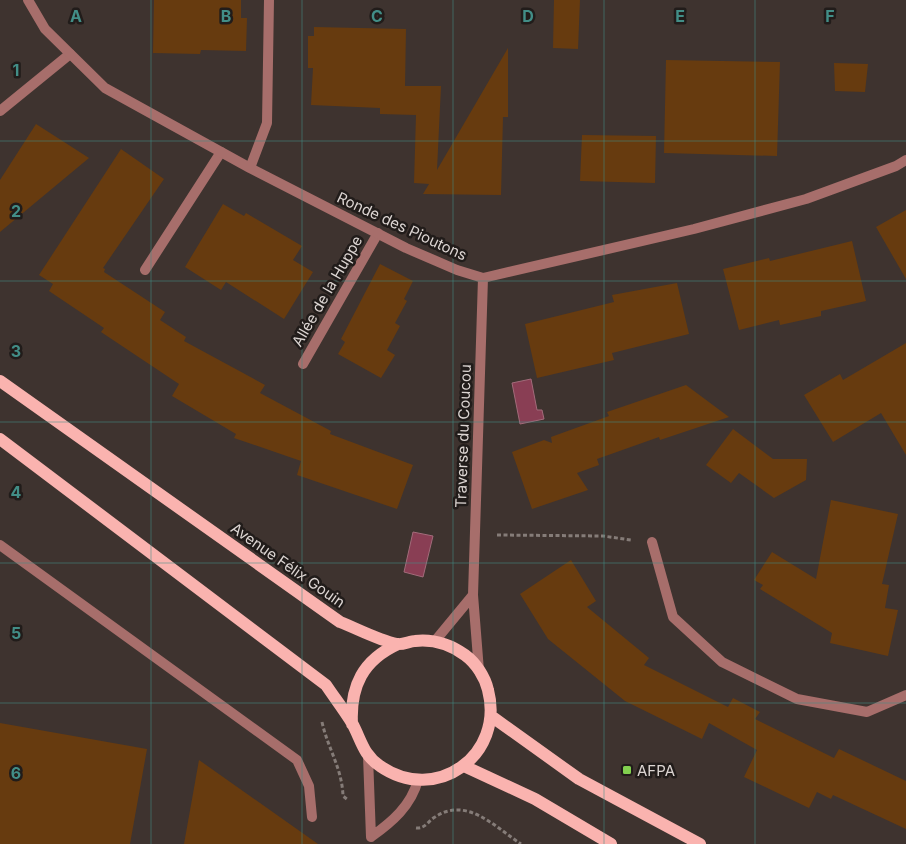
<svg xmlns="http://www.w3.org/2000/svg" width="906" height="844" font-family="Inter,sans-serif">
<rect width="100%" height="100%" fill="#3e332f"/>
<path fill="#893e54" stroke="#a26b7a" d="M531,379L537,410H542L544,419L520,424L512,383Z
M413,532L433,536L423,577L404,572Z"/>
<path fill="#673b0f" d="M154,0H241V18H247L246,51L201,50L200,54L153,53Z
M554,0H580L578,49L553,48Z
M314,27L406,29L405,86H441L437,170L508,48V117H503L501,195L423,194L429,184L414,183L416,115L380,114V108L311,105L313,68H308V36H314Z
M666,60L780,62L777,156L664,153Z
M834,63L868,64L865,92L835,91Z
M36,124L89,158L0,232V180Z
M582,135L656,136L655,183L580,181Z
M121,149L164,179L103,268L105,269L104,272L165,312L160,320L186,337L184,341L265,385L260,393L331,431L330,434L413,465L397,509L297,475L301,461L234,438L236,434L172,396L179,384L101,332L104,328L49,291L53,284L39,275Z
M223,204L244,216L246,213L302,246L293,260L313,272L284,319L226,282L221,290L185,267Z
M906,210V279L876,227Z
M852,241L866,301L821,311V316L780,325L779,320L739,330L723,269L769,258L770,261Z
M380,264L413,281L404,299L407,301L395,323L400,326L387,350L395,355L381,378L338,354L345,342L341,339Z
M677,283L689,334L612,353L614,360L537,378L525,324L614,302L612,295Z
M906,343V455L881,413L833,442L804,395L840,374L843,380Z
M686,385L729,417L660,440L659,437L597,459L599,465L577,473L588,490L532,509L512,452L544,440L552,443L551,437L609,416L607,412Z
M733,429L773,459H807L806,480L774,498L739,473L731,483L706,465Z
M831,500L898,514L882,584L889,585L885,608L898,610L888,656L830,643L832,633L760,589L763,585L754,580L772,552L816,579Z
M571,560L596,601L587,607L649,658L644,665L728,707L733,698L760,712L755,719L834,758L839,749L906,781V829L833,795L831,799L817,792L809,808L744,777L757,750L709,723L702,739L625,701L548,639L520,594Z
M0,723L147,749L130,844H0Z
M199,760L318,844H184Z"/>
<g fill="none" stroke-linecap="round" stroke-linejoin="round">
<path stroke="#857c78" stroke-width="3" stroke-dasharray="4 2.5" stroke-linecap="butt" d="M497,535L603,536L631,540
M322,722C328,749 342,768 343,796L348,800
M416,828C425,829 428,821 435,817C467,796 495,827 521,844"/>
<path stroke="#a76e6b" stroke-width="10" d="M0,111L70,54
M145,270L221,152
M303,364L378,233
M0,545L297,760L309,786L312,817"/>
<path stroke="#a76e6b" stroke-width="10" d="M28,0L45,29L105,88L250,168L406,248L457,270L483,278L694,229L806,199L896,166L906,160
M250,168L267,123L269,0
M652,542L673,617L722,662L797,699L867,712L906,695
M435,641L473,595
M479,671L473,595L483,278
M368,756L371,837
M371,837C392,822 411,806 418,780"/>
<path stroke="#fab3af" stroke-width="12" d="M0,381L340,622C358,629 378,640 397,644C403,645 410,641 415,641C433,639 451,645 465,655C476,663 485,677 488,690C505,755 436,805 380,766C363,755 361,739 352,723C344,710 334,697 326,685L0,439
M491,716L579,779L700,844
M352,724C350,686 363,660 398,644
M464,766L535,799L611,844"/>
</g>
<path fill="none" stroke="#428e87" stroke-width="1" stroke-opacity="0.55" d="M151,0V844M302,0V844M453,0V844M604,0V844M755,0V844M0,141H906M0,281H906M0,422H906M0,563H906M0,703H906"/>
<rect fill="#82d04f" stroke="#211c1a" stroke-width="2" x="622" y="765" width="10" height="10" rx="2.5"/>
<g text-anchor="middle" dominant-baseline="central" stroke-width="5" stroke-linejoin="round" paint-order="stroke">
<g font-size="15" fill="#dcd5d2" stroke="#211c1a">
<text transform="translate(402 226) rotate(25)">Ronde des Pioutons</text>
<text transform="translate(327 291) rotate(-60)">Allée de la Huppe</text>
<text transform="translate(463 436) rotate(-88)">Traverse du Coucou</text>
<text transform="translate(288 565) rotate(35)">Avenue Félix Gouin</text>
</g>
<g font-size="15" fill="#dcd5d2" stroke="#211c1a" text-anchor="start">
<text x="637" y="770">AFPA</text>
</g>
</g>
<g font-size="16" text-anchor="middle" font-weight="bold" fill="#428e87" stroke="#211c1a" stroke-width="5" stroke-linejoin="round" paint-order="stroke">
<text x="76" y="22">A</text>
<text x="226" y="22">B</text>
<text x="377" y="22">C</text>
<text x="528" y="22">D</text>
<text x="680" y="22">E</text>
<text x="830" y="22">F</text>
<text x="16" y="76">1</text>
<text x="16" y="217">2</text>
<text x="16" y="357">3</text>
<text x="16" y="498">4</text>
<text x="16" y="639">5</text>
<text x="16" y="779">6</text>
</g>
</svg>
